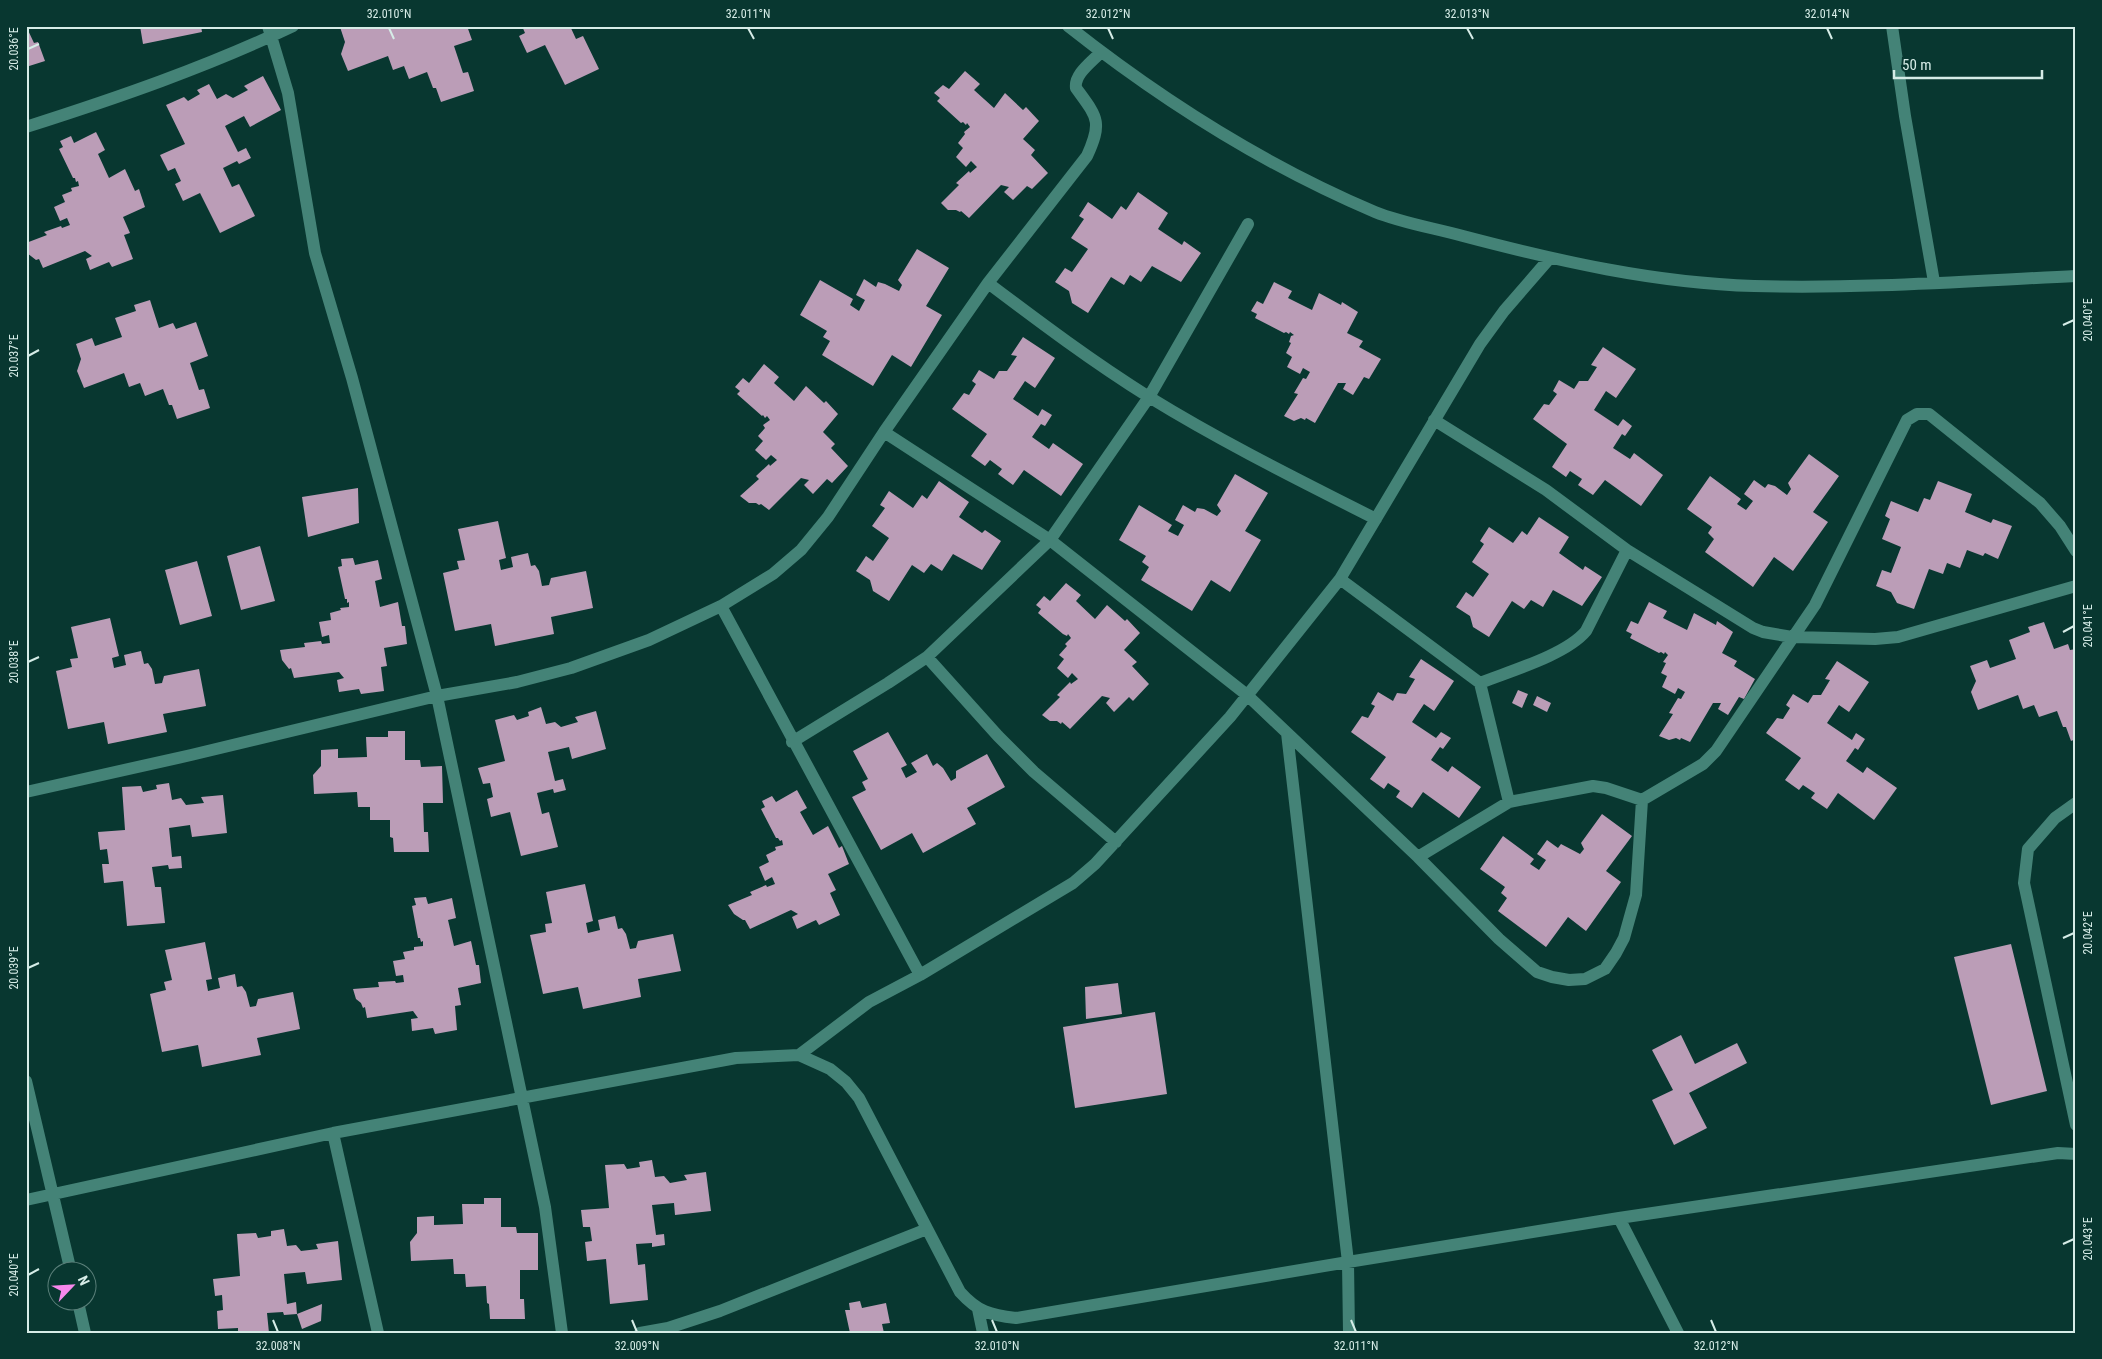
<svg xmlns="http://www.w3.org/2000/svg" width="2102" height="1359" font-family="'Roboto Condensed',sans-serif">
<rect width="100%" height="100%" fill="#083730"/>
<path fill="#bb9db7" d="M26,26L34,43L38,42L45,61L26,67Z
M140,26H201L202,32L143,44Z
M342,26H358L359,29L368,26H467L472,40L454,46L463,73L468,72L474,91L441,102L436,88H433L427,72L409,79L404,66L393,70L388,56L348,71L341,54L345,42L340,27Z
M522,26H570L576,39L583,36L599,69L565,85L545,45L527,53L519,36L525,33Z
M965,71L980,84L974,90L994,108L1005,93L1023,110L1026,107L1039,121L1023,139L1035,150L1031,155L1048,173L1032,189L1027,186L1013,200L1004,192L1009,187L1001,185L969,218L961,211L960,212L956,210H948L941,203L959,185L956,183L969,171L970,173L977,167L971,161L966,167L956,157L963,148L958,143L965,134L964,132L970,127L967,123L966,125L963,122L961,123L937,101L940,98L934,93L943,85L949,89Z
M263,76L281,110L250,127L244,116L225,126L238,152L246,148L251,158L239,164L237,161L223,168L232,187L239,184L255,216L220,233L200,193L183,201L175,184L181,181L175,168L168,171L160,155L185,144L166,105L184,97L188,101L200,94L197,90L209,84L217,99L226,94L233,98L248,90L244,86Z
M96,132L105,150L98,154L109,178L125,169L135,191L139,189L145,207L123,217L130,233L124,235L133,259L112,267L109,262L90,270L86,259L92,256L85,251L43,268L39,259L36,260L27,253L26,243L47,235L44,232L61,226L62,228L70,225L67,218L60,221L54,207L65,202L62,195L72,191L71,188L79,186L78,181L76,182L75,178H73L59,149L63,147L60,141L71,136L74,143Z
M1138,192L1168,213L1158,229L1182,245L1184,241L1201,253L1181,282L1152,266L1141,282L1130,275L1124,285L1111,277L1088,313L1072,303L1069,291L1055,282L1065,268L1072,272L1088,249L1071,238L1084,219L1079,216L1088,202L1112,219L1121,206L1126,210Z
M917,249L949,268L926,306L942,315L911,367L892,355L873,386L822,355L830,341L823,337L827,331L800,315L820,280L853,299L850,305L859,311L865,300L856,295L864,279L876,287L878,282L885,284L899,291L902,285L898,280Z
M1274,282L1292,291L1288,298L1312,310L1319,293L1341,305L1342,302L1358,312L1347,333L1363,341L1359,347L1381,359L1369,379L1364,377L1353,395L1343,389L1346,383H1338L1315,423L1306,418L1305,420L1301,418L1294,421L1284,416L1298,394L1294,393L1303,378L1306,379L1310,372L1303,368L1300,374L1287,367L1292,357L1286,353L1291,343L1289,342L1291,336L1294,335L1290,332L1289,334L1286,332L1284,333L1255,318L1257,314L1251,311L1257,301L1263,304Z
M150,300L159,328L173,323L176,329L196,322L208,356L190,363L199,390L204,389L210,408L177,419L172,405H169L163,389L145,396L140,383L129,387L124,373L84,388L77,371L81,359L76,344L92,338L95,346L122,337L115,318L136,311L134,305Z
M1023,337L1055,358L1035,388L1025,381L1013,399L1038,416L1042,409L1052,415L1045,426L1041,424L1032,437L1049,449L1053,443L1083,464L1061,496L1024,470L1013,485L998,474L1002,469L990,460L985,466L971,456L987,434L952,409L964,393L969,395L976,384L972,381L979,370L994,379L999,371H1007L1017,356L1011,355Z
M1603,347L1636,369L1616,398L1606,391L1594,410L1618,426L1623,419L1632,426L1625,436L1622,434L1613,448L1630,459L1634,453L1663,475L1641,506L1605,480L1593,495L1578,485L1582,479L1570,471L1566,477L1552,467L1567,444L1533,419L1544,404L1549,405L1557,394L1553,391L1559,380L1574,389L1579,381H1588L1597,367L1591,365Z
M764,364L779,377L774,383L794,401L806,386L824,403L826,401L838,414L823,432L835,444L831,448L848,466L832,483L827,479L813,494L804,485L809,480L801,478L769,510L761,504L759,505L756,503H749L740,496L759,479L756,476L769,464L770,466L777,460L771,455L766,460L755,450L763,441L758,436L765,428L763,425L770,420L767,416L765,418L763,415L762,416L737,394L740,391L735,387L743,378L749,383Z
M1809,454L1839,476L1813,512L1828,522L1793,571L1774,557L1753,587L1705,552L1714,539L1708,533L1712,527L1687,509L1710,476L1741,499L1737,504L1746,510L1753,501L1744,494L1754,480L1765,488L1768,484L1775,486L1787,495L1791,489L1788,483Z
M1235,474L1268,493L1245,531L1261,540L1230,592L1211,580L1192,611L1141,580L1149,567L1142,562L1146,556L1119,540L1139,505L1172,525L1168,531L1178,536L1184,525L1175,520L1183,505L1195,512L1197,508L1204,509L1217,516L1221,511L1217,505Z
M939,481L969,502L959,517L982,533L985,530L1001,541L982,570L953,554L942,571L931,564L924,573L912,565L889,601L873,591L870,580L856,571L866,556L873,561L889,538L872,526L885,508L880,505L889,491L913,508L922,495L927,499Z
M1938,481L1972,494L1965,512L1991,523L1993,519L2012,526L1998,559L1985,553L1983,556L1967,550L1960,568L1947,563L1943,574L1929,569L1914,609L1897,603L1891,592L1876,586L1882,570L1891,573L1901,547L1882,539L1890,519L1885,516L1891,501L1918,512L1924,498L1930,500Z
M358,488L359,523L308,537L302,497Z
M1539,517L1569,537L1559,553L1583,570L1585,566L1602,577L1582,606L1553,590L1543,607L1531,600L1524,609L1512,601L1489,637L1473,627L1470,616L1456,607L1466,592L1473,597L1489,574L1472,562L1484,544L1480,541L1489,527L1513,543L1522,531L1527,535Z
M498,521L506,558L499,560L501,570L513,567L511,557L528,553L531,566L535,565L539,571L542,586L549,585L551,578L586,571L593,608L551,617L554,634L495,646L491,624L455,631L443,573L459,569L457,561L465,560L458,529Z
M260,546L275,601L241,610L227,556Z
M353,558L355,565L378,560L382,579L375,581L380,607L398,602L402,626H405L407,644L384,648L387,666L381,667L384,691L361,694L359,689L339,692L337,680L344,678L339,672L294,678L291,668L289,669L282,660L280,650L305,647L304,643L321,641L322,644L330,643L329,635L322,637L319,622L331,620L330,613L341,610L340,608L349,607V602L347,603V599H345L338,567L342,566L341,559Z
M197,561L212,616L180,625L165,570Z
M1066,583L1081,595L1076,601L1095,619L1107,605L1125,621L1127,619L1140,633L1124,650L1137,662L1132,666L1149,684L1133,701L1129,697L1114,712L1106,703L1110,698L1102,696L1070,729L1062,722L1061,724L1057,721H1050L1042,715L1060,697L1057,695L1070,682L1071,684L1078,679L1072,673L1068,678L1057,668L1064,659L1059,655L1067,646L1065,644L1071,638L1068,634L1067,636L1063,634L1038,613L1041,609L1036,605L1044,596L1050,601Z
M1649,602L1667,611L1663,618L1687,630L1694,613L1716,625L1717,621L1733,632L1722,653L1737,661L1734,666L1755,679L1744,699L1739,697L1728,715L1718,709L1721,703H1713L1690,742L1681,738L1680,740L1676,738L1669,740L1659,736L1673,714L1669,713L1678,698L1681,699L1685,692L1678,688L1675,694L1662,687L1667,676L1661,673L1666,663L1663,662L1668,655L1665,652L1664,654L1661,652L1659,653L1630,638L1632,634L1626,631L1631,621L1638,624Z
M110,618L119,656L112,658L114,668L126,665L124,655L141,651L144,664L148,663L152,669L155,684L162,683L164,676L199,669L206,706L163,714L167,732L108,744L104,722L68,729L56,671L72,667L70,659L78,658L71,627Z
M2044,622L2054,649L2068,644L2070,650L2076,649V739L2071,741L2066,727H2063L2057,711L2039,717L2034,705L2023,709L2018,695L1978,710L1971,692L1976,681L1970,666L1987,660L1990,668L2016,659L2009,640L2030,632L2028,627Z
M1421,659L1454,681L1434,711L1424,704L1412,722L1436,738L1441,732L1451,738L1443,749L1440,747L1431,760L1448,772L1452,766L1481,787L1459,818L1423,792L1412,808L1396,797L1400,791L1388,783L1384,789L1370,779L1386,757L1351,732L1362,716L1368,718L1375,706L1371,704L1378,692L1393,701L1397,693L1406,694L1415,679L1409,677Z
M1837,661L1869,682L1849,712L1839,705L1827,723L1852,740L1856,733L1865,739L1858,750L1855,748L1846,761L1863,773L1867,767L1897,788L1874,820L1838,793L1827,809L1811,798L1815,793L1803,785L1799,790L1785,780L1801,758L1766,733L1777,718L1783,719L1790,708L1786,705L1793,694L1808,703L1813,695H1821L1830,680L1825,679Z
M1518,690L1528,694L1522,708L1512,703Z
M1537,696L1551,703L1547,712L1533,705Z
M541,707L546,724L555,722L561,727L578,722L575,717L596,711L606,749L572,759L569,747L548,752L555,781L563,779L566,790L554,793L553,789L537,793L542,814L549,812L558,847L521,856L510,812L491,817L487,799L493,797L490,783L483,784L478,768L505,761L495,720L514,715L517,720L529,716L528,712Z
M388,731H405V760H420L421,767L442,766L443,803H423L424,832H428L429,852H394L393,838L390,837V820H370V807H358L357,792L314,794L313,775L321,766V750L338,749V758L367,757L366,737H388Z
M888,732L907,765L901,768L906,778L917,772L911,763L927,754L933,766L937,763L943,768L951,781L956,778V771L987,754L1005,787L967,808L976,824L923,853L912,833L881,850L852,797L866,790L862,782L868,779L853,751Z
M169,783L172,800L181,798L186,805L204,803L201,797L223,795L227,833L192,837L190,825L169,828L172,857L181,856L182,868L169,869L168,865L152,867L155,887H161L165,923L127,926L123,881L104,883L102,864H109L107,849L100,850L98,832L125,830L122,787L141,786L143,792L157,789L156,785Z
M797,790L807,808L800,812L813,835L828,826L839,848L842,846L849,864L828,874L836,890L830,893L840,915L819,925L816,920L797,929L792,917L798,914L791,910L750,929L745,920H743L734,914L728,905L752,895L750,892L766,885L767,887L775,884L772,877L765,881L759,867L769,862L766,855L776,850L775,847L783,845L782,840L780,841L778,838H776L761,809L765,807L762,801L772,796L776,802Z
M1602,814L1632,836L1606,871L1621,882L1586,931L1568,917L1546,947L1498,911L1507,898L1501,893L1505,887L1480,869L1503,836L1534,859L1530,864L1539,870L1546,860L1537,854L1547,840L1558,848L1561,844L1580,854L1584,849L1581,843Z
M585,884L593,921L586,923L588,933L600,930L598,920L615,916L618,929L622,928L626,934L630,949L636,948L638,941L673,934L681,971L638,979L641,997L583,1009L578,987L543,994L530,935L546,932L545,924L552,923L546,892Z
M426,897L428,904L452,898L456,918L448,920L454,946L471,941L476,965H479L481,983L458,988L461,1005L455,1006L457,1030L435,1034L433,1028L412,1031L411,1019L418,1018L413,1011L367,1018L365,1007L363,1008L361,1003L356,999L353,989L379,987L378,982L395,981L396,983L404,982L403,975L396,976L393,961L405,959L403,952L414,950V947L423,946V941L421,942L420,938H418L412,906L416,905L414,898Z
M205,942L212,979L206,980L208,991L220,988L218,978L235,974L237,987L242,986L246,992L250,1007L256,1006L258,999L293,992L300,1029L257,1038L261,1055L202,1067L198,1045L162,1052L150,994L166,990L164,982L172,980L165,950Z
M2011,944L2047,1091L1991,1105L1954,957Z
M1118,983L1122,1014L1086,1019L1085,987Z
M1155,1012L1167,1094L1075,1108L1063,1027Z
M1681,1035L1695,1064L1737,1043L1747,1063L1689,1093L1707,1128L1674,1145L1652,1100L1673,1090L1652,1050Z
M652,1160L655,1177L664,1176L670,1183L687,1180L684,1175L706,1172L711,1211L675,1215L674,1203L652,1205L656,1235L664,1234L665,1245L652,1247V1243L636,1244L638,1265L645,1264L648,1300L610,1304L606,1259L587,1261L585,1242L592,1241L590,1227H583L581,1210L609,1208L605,1165L624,1164L627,1169L640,1167L639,1162Z
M484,1198H501V1227H516L517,1233H538V1270H520V1299H524L525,1319H490L489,1304L487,1303L486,1286L466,1287L465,1274H454L453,1259L411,1261L410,1242L417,1233V1217L434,1216V1225L463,1224L462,1204H484Z
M284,1229L287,1246L296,1245L301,1251L318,1249L316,1244L338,1241L342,1280L307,1284L305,1272L284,1274L287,1304L296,1302L297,1314L284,1315L283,1312L267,1313L269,1333H238V1328L218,1329L217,1311L223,1310L222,1295L215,1296L213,1279L240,1276L237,1234L256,1233L258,1238L271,1236V1231Z
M860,1301L862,1308L886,1303L890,1323L882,1324L884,1333H850L845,1310H850L849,1303Z
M322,1304L321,1321L302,1329L297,1314Z"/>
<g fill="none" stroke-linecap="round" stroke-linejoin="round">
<path stroke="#448377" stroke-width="12" d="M268,26L288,93L315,253L352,378L437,696L545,1207L562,1333
M1068,26C1163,101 1264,165 1375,212C1402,223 1434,228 1463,236C1558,261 1654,283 1754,286C1861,289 1969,281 2076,276
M1892,26L1905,116L1934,282
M26,127C117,98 207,67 293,26
M988,283C1041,323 1093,362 1149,397C1222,442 1299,480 1376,519
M884,432L1050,540L1247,695L1418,857L1499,939L1537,972L1552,977L1569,980L1585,979L1605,969L1616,953L1624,938L1636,895L1642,800
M1627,550L1753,628L1763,632L1792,637L1875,639L1898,637L2076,586
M1340,579L1480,683C1510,671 1566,655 1586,631L1627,550L1546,490L1434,420
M721,606L920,975
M927,657L998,736L1034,772L1116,842
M1480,683L1509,802L1593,786L1606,788L1642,800L1703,764L1716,751L1815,605L1907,420L1917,414H1929L2040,503L2060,526L2076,551
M1287,733L1348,1262L1349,1333
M792,742L888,683L927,657L1050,540L1149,397L1248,224
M26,792L191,755L437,696L517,682L571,668L649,640L721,606L773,574L801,550L828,517L884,432L988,283L1087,156C1103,121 1097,117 1076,88C1074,74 1092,62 1101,52
M2076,803L2055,818L2028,849L2024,883L2076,1125
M1418,857L1509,802
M799,1055L869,1002L920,975L1073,883L1095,864L1230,717L1340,579L1480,344L1504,311L1549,259
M26,1081L71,1272
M333,1133L378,1333
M26,1200L333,1133L736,1058L799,1055L830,1069L846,1082L859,1098L960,1292C978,1312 990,1315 1016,1318L1348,1262L1619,1218L2058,1153L2076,1154
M1619,1218L1678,1333
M78,1302L85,1333
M978,1309L983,1333
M640,1333L668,1328L720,1311L927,1229"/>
</g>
<path fill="none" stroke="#d6ece7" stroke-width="2" d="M389,28L394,39M748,28L754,39M1108,28L1113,39M1467,28L1473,39M1827,28L1832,39M28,49L39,44M2063,325L2074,320M28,356L39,350M2063,632L2074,626M28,662L39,657M2063,938L2074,933M28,968L39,963M2063,1244L2074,1239M28,1275L39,1269M273,1320L278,1332M632,1320L637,1332M992,1320L997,1332M1351,1320L1356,1332M1711,1320L1716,1332"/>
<rect width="2102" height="1359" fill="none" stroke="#083730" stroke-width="55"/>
<g transform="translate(72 1286) rotate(65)"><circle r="24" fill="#083730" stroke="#5a7f79"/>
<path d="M0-4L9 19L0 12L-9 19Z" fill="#f788ec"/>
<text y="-8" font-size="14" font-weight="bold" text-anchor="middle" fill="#d6ece7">N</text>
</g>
<path d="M1894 70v8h148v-8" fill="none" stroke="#d6ece7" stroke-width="2.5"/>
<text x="1902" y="70" font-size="15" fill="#d6ece7" stroke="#083730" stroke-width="4" paint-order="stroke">50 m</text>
<rect x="28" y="28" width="2046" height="1304" fill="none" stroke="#d6ece7" stroke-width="2"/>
<g font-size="12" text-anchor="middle" fill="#d6ece7">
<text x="389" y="18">32.010°N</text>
<text x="748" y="18">32.011°N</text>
<text x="1108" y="18">32.012°N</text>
<text x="1467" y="18">32.013°N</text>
<text x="1827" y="18">32.014°N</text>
<text transform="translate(14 49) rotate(-90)" y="4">20.036°E</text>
<text transform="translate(2088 320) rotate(-90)" y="4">20.040°E</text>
<text transform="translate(14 356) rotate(-90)" y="4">20.037°E</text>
<text transform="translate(2088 626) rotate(-90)" y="4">20.041°E</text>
<text transform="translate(14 662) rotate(-90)" y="4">20.038°E</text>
<text transform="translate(2088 933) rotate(-90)" y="4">20.042°E</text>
<text transform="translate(14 968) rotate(-90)" y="4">20.039°E</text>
<text transform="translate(2088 1239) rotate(-90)" y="4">20.043°E</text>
<text transform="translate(14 1275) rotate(-90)" y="4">20.040°E</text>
<text x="278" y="1350">32.008°N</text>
<text x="637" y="1350">32.009°N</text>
<text x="997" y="1350">32.010°N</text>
<text x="1356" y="1350">32.011°N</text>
<text x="1716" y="1350">32.012°N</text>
</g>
</svg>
